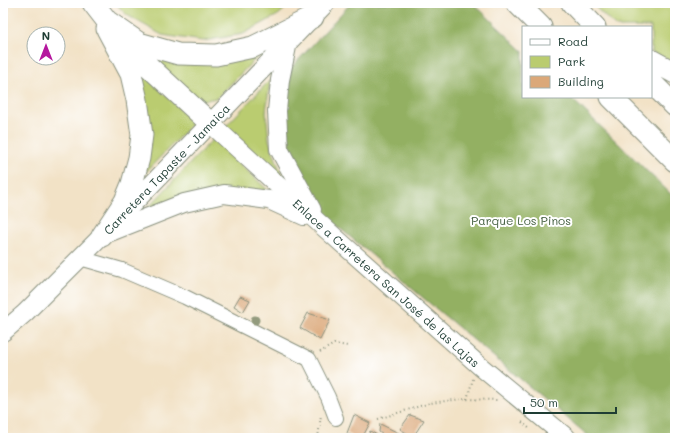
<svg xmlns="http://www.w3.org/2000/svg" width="678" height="441" font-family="Mali,sans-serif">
<rect width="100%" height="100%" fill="#fff"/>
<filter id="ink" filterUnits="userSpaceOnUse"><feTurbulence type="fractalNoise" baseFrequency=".025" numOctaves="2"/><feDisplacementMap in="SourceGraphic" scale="8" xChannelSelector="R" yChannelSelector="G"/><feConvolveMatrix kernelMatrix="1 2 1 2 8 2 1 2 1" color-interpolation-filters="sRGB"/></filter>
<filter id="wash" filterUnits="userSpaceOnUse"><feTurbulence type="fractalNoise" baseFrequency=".012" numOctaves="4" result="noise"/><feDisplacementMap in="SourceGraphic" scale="16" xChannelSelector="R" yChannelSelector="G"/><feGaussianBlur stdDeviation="0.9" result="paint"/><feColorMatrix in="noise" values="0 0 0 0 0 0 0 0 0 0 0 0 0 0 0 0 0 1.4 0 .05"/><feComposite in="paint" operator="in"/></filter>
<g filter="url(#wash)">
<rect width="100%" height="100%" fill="#f2e2c6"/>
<path fill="#bacc6f" stroke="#6c8452" d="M115,3H292L278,15L243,34L203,41L162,35L127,15Z
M591,3H675V63L651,52V27H616Z
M139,49L261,53L217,98L205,100L194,99Z
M131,63L194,122L140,178Z
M270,80L266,112L269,140L283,179L225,127Z
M213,139L271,193L146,210Z"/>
<path fill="#93b062" stroke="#59764b" d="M351,3H473L523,51V97H570L675,198V438H591L330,220L312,192L292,154L284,112L291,68Z"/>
<g id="blocks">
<path fill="#dba879" d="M240,296L250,300L243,312L234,306Z
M308,313L330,320L320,340L300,328Z
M354,415L370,423L362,438H355L347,433Z
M410,415L424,420L413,437L400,429Z
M380,424L409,438H386V437L379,432Z
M370,431L382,438H367Z"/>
</g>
</g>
<g filter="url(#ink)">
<use href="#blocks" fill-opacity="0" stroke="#88907d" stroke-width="1"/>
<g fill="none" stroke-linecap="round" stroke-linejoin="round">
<defs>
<path id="minor" d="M80,258L122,270L185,297L309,359L328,397L336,418"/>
<g id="major">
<path d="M288,42L280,80L277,111L279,149L312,210"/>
<path id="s1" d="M210,123L319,223L481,367L567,438"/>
<path d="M108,233L184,203L224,194L269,200L304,216"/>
<path id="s2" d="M3,332L25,313L102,236L326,3"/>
</g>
<path id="highway" d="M93,3L107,21L139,43L178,54L216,55L253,47L313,17
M517,3L541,27
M572,3L595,27
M119,39L210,123
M651,60L675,73
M651,82L675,106
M611,97L675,161
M102,236L125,201L132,184L139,158L142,135L137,100L131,74L107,29"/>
</defs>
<use href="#minor" stroke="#88907d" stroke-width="16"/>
<use href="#major" stroke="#88907d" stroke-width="20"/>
<use href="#highway" stroke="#88907d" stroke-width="23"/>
<path stroke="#88907d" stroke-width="2" stroke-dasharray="1 3" stroke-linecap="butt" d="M320,352L334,344L348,346
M467,399L473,379
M378,419L430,403L462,399L497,400
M522,422L531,430
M318,438L321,415"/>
<use href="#minor" stroke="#fff" stroke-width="14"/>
<use href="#major" stroke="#fff" stroke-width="18"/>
<use href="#highway" stroke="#fff" stroke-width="21"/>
</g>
<circle fill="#939b7e" cx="255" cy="320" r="4.5"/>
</g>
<g text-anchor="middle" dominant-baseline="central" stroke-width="4" stroke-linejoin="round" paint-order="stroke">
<g font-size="12" fill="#1f3d34" stroke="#fff">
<text stroke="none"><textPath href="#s2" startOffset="231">Carretera Tapaste - Jamaica</textPath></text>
<text stroke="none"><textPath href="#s1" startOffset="238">Enlace a Carretera San José de las Lajas</textPath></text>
</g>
<g font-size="12" fill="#466143" stroke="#fff">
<text x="521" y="220">Parque Los Pinos</text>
</g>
</g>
<rect width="678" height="441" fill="none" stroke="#fff" stroke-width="16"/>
<rect x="522" y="26" width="130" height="72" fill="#ffffff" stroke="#a5b1ae"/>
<rect x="530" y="39" width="20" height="6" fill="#ffffff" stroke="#a5b1ae"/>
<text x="558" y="46" font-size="12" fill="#1f3d34">Road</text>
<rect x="530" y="56" width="20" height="12" fill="#bacc6f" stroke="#a5b1ae"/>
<text x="558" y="66" font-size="12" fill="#1f3d34">Park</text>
<rect x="530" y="76" width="20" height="12" fill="#dba879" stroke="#a5b1ae"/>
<text x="558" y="86" font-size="12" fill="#1f3d34">Building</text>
<g transform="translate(46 46)"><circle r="19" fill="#ffffff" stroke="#a5b1ae"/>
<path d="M0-3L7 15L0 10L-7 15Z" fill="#b5179e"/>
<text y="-6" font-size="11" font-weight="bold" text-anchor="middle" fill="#1f3d34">N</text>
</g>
<path d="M524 407v6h92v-6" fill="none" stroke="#1f3d34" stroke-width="2"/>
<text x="530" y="407" font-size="12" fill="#1f3d34" stroke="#ffffff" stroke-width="3" paint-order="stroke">50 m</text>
</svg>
